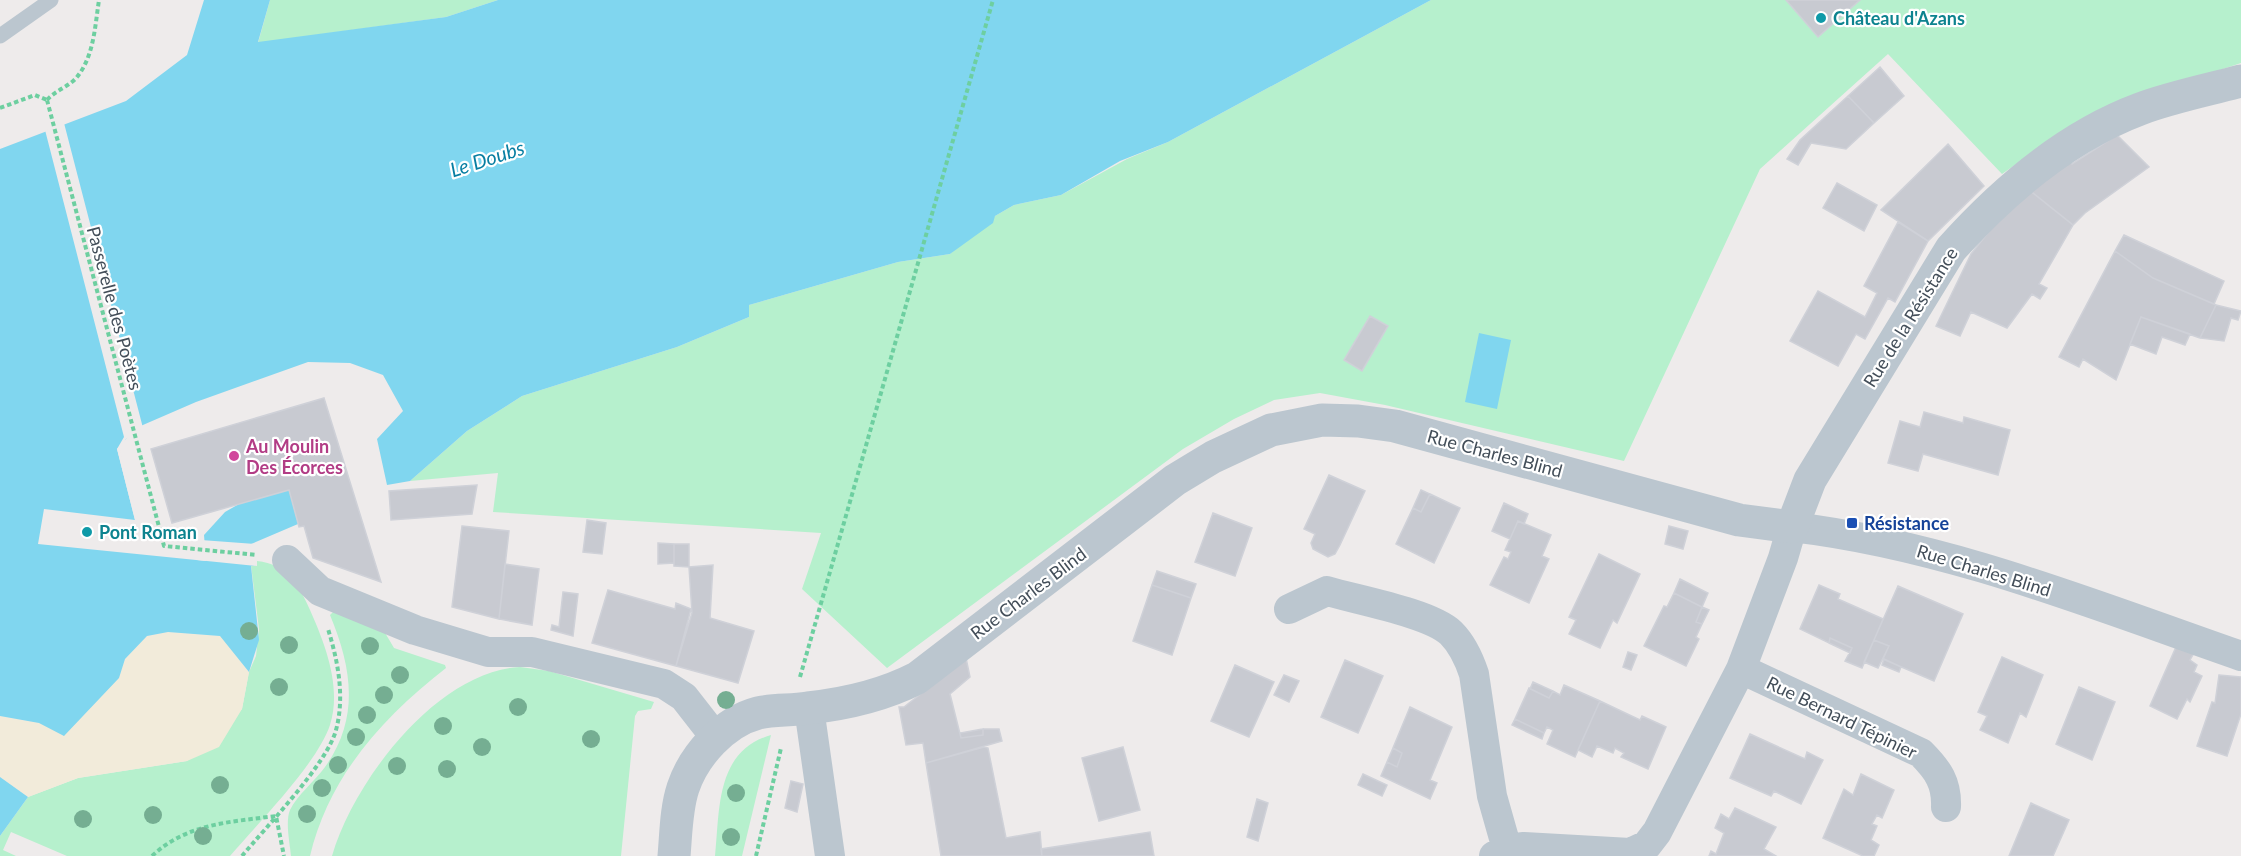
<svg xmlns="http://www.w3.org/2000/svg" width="2241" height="856" font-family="Lato,sans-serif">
<rect width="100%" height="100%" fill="#eeebeb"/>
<path fill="#b6f0cd" d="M270,0H498L446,17L258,43Z
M1431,0H2241V63L2106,108L2053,138L2002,174L1888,54L1760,169L1624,461L1385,405L1320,393L1274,400L1234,419L1183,449L887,668L802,589L821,533L493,512L498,473L410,481L467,431L522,396L677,347L749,317V305L898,262L950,254L995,216L1014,205L1061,195L1127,159L1168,142Z
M257,561C287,564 299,585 310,610C325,644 342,687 330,725C317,764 258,823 230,856H67L11,832L3,850L16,856H0V836L28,797L78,778L187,761L242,709L249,672L256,656L259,629L251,565L256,566Z
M335,610L381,626L394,648L445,665L446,668C383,717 329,776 310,856H291C290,844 285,822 290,810C297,795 315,781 325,767C360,718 352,668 330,615Z
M520,667L549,671L654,702L651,709L638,711L635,716L621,856H332C353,782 437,671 520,667Z
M771,735L742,856H715C720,810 715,751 771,735Z"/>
<path fill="#f2ebda" d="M168,632L221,636L249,672L242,709L219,747L187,761L78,778L28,797L0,777V716L39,723L103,693L119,678L125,659L147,636Z"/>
<path fill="#80d6ef" d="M204,0H270L258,42L446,17L498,0H1431L1168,142L1120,161L1061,195L1014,205L995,216L993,223L950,254L898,262L749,305V317L677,347L522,396L467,431L410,481L387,485L377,439L403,411L383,375L350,363L308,362L196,402L136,428L117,449L135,520L44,509L38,544L206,561L204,535L225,512L239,504L289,490L298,524L244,547L257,566H251L259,640L249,672L220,636L168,632L147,636L125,659L119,678L64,736L39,723L0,716V149L126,101L187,55Z
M1479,333L1511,340L1497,409L1465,402Z
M0,777L28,797L0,836Z"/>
<path fill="#eeebeb" d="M64,123L143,428L126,439L120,449L138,520H135L117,449L124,437L45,130Z
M201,540L255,544L248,548L257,561V566L197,560V557L203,558Z"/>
<path fill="#c8cad1" stroke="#cfd1d8" stroke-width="1.5" d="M1786,0H1860L1818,37Z
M1880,67L1904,96L1874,123L1848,96Z
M1848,96L1874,123L1846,149L1811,143L1798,165L1787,159L1800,140Z
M2117,135L2149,167L2085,213L2073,225L2028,189L2070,161L2072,164Z
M1948,144L1984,186L1928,241L1881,210Z
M1837,183L1877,205L1864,231L1823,208Z
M2028,189L2073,225L2039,284L2047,288L2040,299L2032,294L2007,328L1971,312L1960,336L1936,326L1971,254L2002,215Z
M1898,222L1928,241L1895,302L1888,298L1865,339L1856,334L1838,366L1790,341L1818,291L1865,317L1877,293L1864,286Z
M2124,235L2224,281L2214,304L2153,278L2115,251Z
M2115,251L2153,278L2216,305L2200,338L2141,317L2116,380L2083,359L2079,367L2059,357Z
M2216,305L2241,311L2238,320L2231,318L2224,341L2200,338Z
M1370,316L1388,326L1362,371L1344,360Z
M2141,317L2190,334L2185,345L2162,337L2156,354L2130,344Z
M324,398L381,582L313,558L304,526L299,527L289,490L172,523L151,449Z
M1924,412L1963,423L1964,417L2010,430L1998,475L1923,454L1918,471L1888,463L1900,421L1920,427Z
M1329,475L1365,491L1340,545L1335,554L1328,557L1313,549L1311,543L1315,534L1304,529Z
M477,485L472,514L391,520L389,491Z
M1421,490L1430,494L1421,512L1413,508Z
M1430,494L1460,508L1434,563L1396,544L1413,508L1421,512Z
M1504,503L1528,514L1524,524L1518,521L1510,539L1492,531Z
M1213,513L1252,528L1235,576L1195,562Z
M587,520L606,523L602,554L583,552Z
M1518,521L1551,535L1542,556L1549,559L1529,603L1490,585L1504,557L1508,559L1511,552L1505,550Z
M462,526L509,531L499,619L452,607Z
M1669,526L1688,531L1683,549L1665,544Z
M658,543L674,544V563L658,564Z
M674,544H689V567L674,566Z
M1599,554L1640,574L1617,623L1613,620L1600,648L1569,634L1576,620L1569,617Z
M505,564L539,569L532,625L499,619Z
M713,565L710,618L754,631L738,683L676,666L692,613L689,567Z
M1157,571L1196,584L1191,598L1152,585Z
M1680,579L1708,593L1702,607L1674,593Z
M1152,585L1191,598L1172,655L1133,641Z
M1819,585L1840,594L1838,599L1883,619L1862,668L1845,661L1852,648L1830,638L1829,643L1800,629Z
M1898,586L1963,614L1934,681L1883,659L1889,646L1874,640Z
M608,590L675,609L676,603L691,609L676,666L592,643Z
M563,592L578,594L573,636L551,630L552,625L559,627Z
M1674,593L1702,607L1696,622L1702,624L1696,637L1699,639L1686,666L1644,646L1664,606L1667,607Z
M1702,607L1709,610L1702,624L1696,622Z
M1830,638L1852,648L1850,653L1829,643Z
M1874,640L1889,646L1878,668L1864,662Z
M2176,647L2194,653L2190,660L2197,665L2194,672L2202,676L2190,702L2187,699L2177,719L2150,706Z
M1628,652L1637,655L1631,670L1623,667Z
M2002,657L2043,675L2026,717L2020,713L2008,743L1980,730L1987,716L1978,712Z
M966,658L970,677L950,694L961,738L983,735V729H999L1002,741L926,763L923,743L906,745L899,707H904Z
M1884,659L1901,667L1899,672L1882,665Z
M1345,660L1383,676L1358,733L1321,717Z
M1235,665L1274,682L1249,737L1211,721Z
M1284,675L1299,681L1289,702L1274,695Z
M2219,675L2241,677V714L2227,756L2197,746L2212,702L2215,703Z
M1533,682L1553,691L1549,698L1530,689Z
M1564,685L1600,701L1575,757L1547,744L1553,730L1547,727L1544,733L1515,719L1529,688L1549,698L1553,691L1560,695Z
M2079,687L2115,702L2092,760L2056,744Z
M1600,701L1640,720L1642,716L1666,727L1648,769L1621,757L1624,753L1615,748L1613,753L1597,746L1592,757L1578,750Z
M1410,707L1452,727L1430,780L1437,783L1430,799L1381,776L1387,762L1397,767L1402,753L1393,748Z
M1515,719L1544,733L1542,739L1512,725Z
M983,729V735L961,738L960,733Z
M1750,734L1805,759L1807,752L1823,760L1801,804L1774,791L1771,796L1730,778Z
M984,747L988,748L1006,838L1040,832L1042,856H941L926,763Z
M1123,747L1140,810L1099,821L1082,758Z
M1393,748L1402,753L1397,767L1387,762Z
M1363,774L1387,785L1382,796L1358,785Z
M1861,774L1894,790L1882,818L1877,815L1872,824L1877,826L1871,840L1879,845L1874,856H1863L1823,838L1844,789L1853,795Z
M791,781L803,784L797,812L785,808Z
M1257,799L1268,803L1258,841L1247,837Z
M2031,803L2069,820L2053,856H2009Z
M1735,808L1776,827L1764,849L1776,856H1709L1711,851L1716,854L1724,833L1715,828L1721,814L1729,819Z
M1150,832L1154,856H1042L1041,849Z"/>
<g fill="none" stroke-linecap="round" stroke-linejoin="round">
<path stroke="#6dcfa0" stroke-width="4" stroke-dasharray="4.5 3" stroke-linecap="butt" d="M47,100L164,546L257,555
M47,100C56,90 70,86 77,77C94,56 95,26 99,0
M0,108L35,95L47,100
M800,677L993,0
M152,856C187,823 231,822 276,816L284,856
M242,856C266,827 327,764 336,730C345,697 338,661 328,629
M756,856L781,748"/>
<path stroke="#bbc6cf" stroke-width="15" d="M0,36L51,0"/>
<path stroke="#bbc6cf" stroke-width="30" d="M287,560L320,591L415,630L488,652H532L664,684L684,697L716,738
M1289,609L1327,591C1357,600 1430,613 1451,633C1463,645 1469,659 1474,674L1492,796L1507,849
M1741,669L1921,753C1938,770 1947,783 1946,807
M809,708L830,856
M1494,856L1507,849L1524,847L1630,853L1647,845L1657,832L1741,669L1783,558L1792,527C1947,545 2094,605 2241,656"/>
<path stroke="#bbc6cf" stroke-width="33" d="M674,856C676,834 676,809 683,788C694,755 724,722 758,713C774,709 791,711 808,708C845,704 884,695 917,678L1175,480L1213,457L1271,430L1322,420L1358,421L1395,426L1739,520L1792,527L1810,480L1951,249C2003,191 2065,137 2140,109C2172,97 2208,90 2241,81"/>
</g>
<g fill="#75ae92">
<circle cx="249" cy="631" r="9"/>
<circle cx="289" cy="645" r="9"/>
<circle cx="370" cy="646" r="9"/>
<circle cx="400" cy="675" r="9"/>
<circle cx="279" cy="687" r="9"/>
<circle cx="384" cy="695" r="9"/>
<circle cx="726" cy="700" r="9"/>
<circle cx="518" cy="707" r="9"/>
<circle cx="367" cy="715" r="9"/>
<circle cx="443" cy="726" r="9"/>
<circle cx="356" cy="737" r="9"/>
<circle cx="591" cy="739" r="9"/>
<circle cx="482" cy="747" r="9"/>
<circle cx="338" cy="765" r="9"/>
<circle cx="397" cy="766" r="9"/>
<circle cx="447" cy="769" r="9"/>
<circle cx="220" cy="785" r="9"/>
<circle cx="322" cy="788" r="9"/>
<circle cx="736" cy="793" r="9"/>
<circle cx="307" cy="814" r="9"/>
<circle cx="153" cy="815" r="9"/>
<circle cx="83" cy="819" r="9"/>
<circle cx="203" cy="836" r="9"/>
<circle cx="731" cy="837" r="9"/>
</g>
<g fill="#0f9aa8" stroke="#fff" stroke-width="2">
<circle cx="1821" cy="18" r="6"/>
<circle cx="87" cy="532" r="6"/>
</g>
<circle fill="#d1479c" stroke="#fff" stroke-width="2" cx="234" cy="456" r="6"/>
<rect fill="#1a4fb4" stroke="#fff" stroke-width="2" x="1846" y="517" width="12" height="12" rx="3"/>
<g text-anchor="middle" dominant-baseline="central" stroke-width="4.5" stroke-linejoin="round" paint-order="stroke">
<g font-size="18" font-weight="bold" fill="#0d838f" stroke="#fff" text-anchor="start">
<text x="1833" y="18">Château d'Azans</text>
<text x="99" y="532">Pont Roman</text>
</g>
<g font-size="18" fill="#434e59" stroke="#fff">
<text transform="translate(115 308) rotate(75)">Passerelle des Poètes</text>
<text transform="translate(1910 317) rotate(-58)">Rue de la Résistance</text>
<text transform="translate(1495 453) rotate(15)">Rue Charles Blind</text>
<text transform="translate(1984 570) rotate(17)">Rue Charles Blind</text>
<text transform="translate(1028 593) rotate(-37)">Rue Charles Blind</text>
<text transform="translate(1842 717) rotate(26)">Rue Bernard Tépinier</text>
</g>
<g font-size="18" font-weight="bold" fill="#b23c85" stroke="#fff" text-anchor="start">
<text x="246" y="446">Au Moulin<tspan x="246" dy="21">Des Écorces</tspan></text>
</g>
<g font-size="18" font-weight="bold" fill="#164399" stroke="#fff" text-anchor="start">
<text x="1864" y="523">Résistance</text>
</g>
<g font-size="20" font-style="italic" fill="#077ea2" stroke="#fff">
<text transform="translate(487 158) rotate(-18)">Le Doubs</text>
</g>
</g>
</svg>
